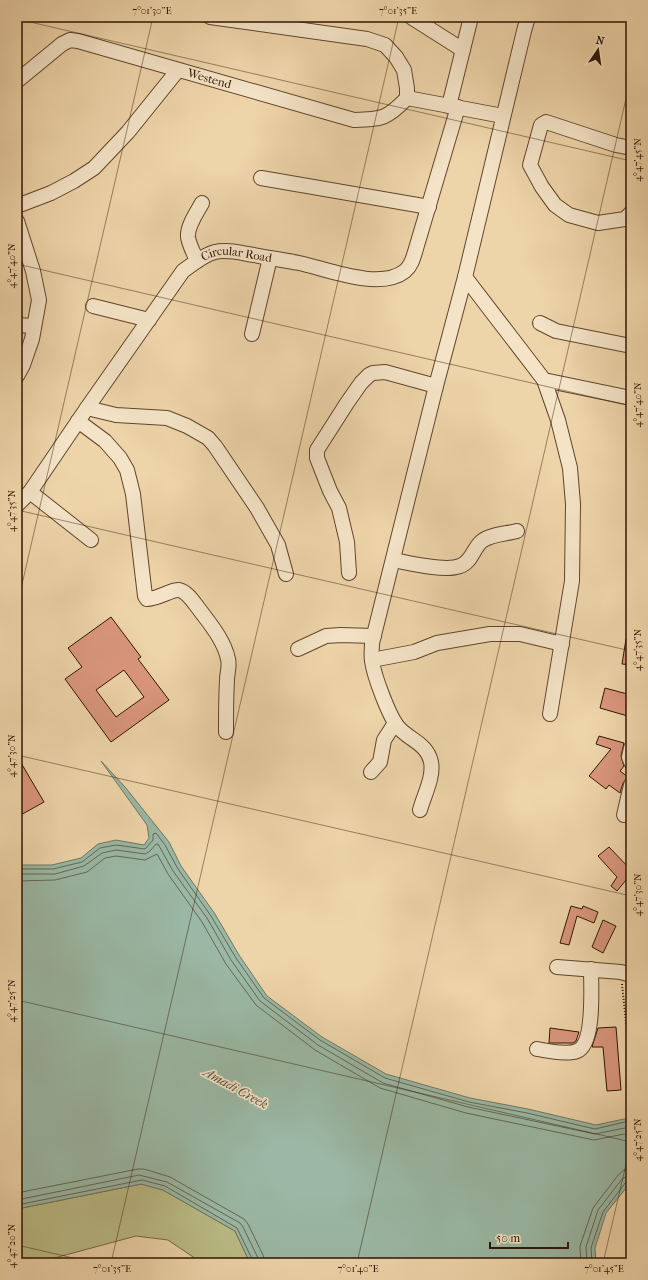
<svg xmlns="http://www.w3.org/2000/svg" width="648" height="1280" font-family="'IM FELL French Canon',serif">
<rect width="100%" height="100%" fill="#eed4a9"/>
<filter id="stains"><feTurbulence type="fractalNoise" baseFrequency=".005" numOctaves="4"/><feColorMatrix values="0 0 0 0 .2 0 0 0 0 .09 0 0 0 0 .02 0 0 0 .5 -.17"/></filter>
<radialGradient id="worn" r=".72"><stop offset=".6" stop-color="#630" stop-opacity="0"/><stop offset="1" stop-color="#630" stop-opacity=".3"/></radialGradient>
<path fill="#bbbc86" stroke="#766844" d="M141,1184L163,1190L235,1231L250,1263H202L168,1240L136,1236L36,1263H17V1209Z"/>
<path fill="#9ab8a5" stroke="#707763" d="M101,761L125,787L169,842L181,866L215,914L239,955L267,996L322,1037L386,1074L470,1098L528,1109L596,1125L629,1118L631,1126V1182L606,1213L595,1248L596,1263H250L235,1231L163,1190L141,1184L17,1209V865H52L81,858L98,844L116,840L144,845L149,838L147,825Z"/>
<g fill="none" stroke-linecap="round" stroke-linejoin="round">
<path stroke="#656653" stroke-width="1" d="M17,869H53L82,862L100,848L116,845L145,849L153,840V834L156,833L165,845L178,869L211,916L236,958L264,998L320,1040L385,1078L469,1102L527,1113L595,1129L625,1122L631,1124
M17,874H55L84,866L102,853L116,850L145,854L150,851L156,844H158L173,871L207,918L231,960L260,1001L318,1045L383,1083L468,1107L595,1134L625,1128L631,1129
M17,881L55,880L87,872L105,858L116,856L145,860L157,854L168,874L202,922L226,964L256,1005L315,1050L380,1088L466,1113L594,1140L624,1134L631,1135
M17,1193L138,1169H144L170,1177L244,1219L248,1224L263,1255L265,1263
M17,1200L139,1175L167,1182L240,1223L243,1227L258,1258L259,1263
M17,1205L142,1180L165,1186L237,1228L254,1263
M581,1263L580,1246L593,1208L619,1174L624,1170L631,1169
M587,1263L586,1247L598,1210L622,1179L627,1176L631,1175
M592,1263L591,1248L603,1212L626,1182L631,1180"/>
</g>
<path fill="#da967d" stroke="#301501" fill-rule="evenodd" d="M111,617L141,657L138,659L169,700L111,742L65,679L82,667L68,648ZM124,670L144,697L116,717L96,690Z
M626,639H631V665L622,664Z
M605,688L631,695V717L600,708Z
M599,736L624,743L621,756L624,766L620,771L628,777L623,783L620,793L609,785L606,789L589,776L611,749L596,744Z
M17,756L44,802L17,817Z
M609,847L631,870V874L617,891L611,886L617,877L598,856Z
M571,906L582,909L583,906L598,912L594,923L577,916L569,945L560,943Z
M603,920L616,926L603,953L592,947Z
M616,1027L621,1090L607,1091L603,1047H592L598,1028Z
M550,1028L579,1032L576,1041L573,1043H549Z"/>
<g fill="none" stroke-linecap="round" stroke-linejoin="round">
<defs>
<g id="minor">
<path d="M210,17L367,39L385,45L396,57L404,70L407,88V98"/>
<path d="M411,17L463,50"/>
<path id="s1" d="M17,81L62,44L70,40L78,41L354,120C382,119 387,119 407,98"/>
<path d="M407,98L503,116"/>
<path d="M449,106L471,17"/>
<path d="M631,148L616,145L546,122L541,125L530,165L542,187L555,205L569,215L598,223L625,219L631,213"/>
<path d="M261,178L429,207"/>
<path d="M17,206L51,193L74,181L94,168L128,132L178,70"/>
<path d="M17,221L33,271L39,300L32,339L23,365L17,376"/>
<path d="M197,261C194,253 189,245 188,237C187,226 197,212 202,203"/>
<path d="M465,277L544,380L631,398"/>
<path d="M93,306L149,320"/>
<path d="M540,323L556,331L631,346"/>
<path d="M17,325L34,326"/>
<path d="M252,334L270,258"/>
<path d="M544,380L558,420L570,468L573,504L572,581L550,714"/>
<path d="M87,408L116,415L167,418L187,426L208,438L215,446L257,508L278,545L286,574"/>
<path d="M78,421L105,441L120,458L127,470L133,494L145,596L147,599C158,599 172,589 179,590C188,592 194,603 199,609C210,624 224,640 228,659C230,667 227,672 227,680C226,697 226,715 226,732"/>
<path d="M30,492L91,540"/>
<path id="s2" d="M17,505L30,492L87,408L183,271C193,264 203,255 215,252C227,249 241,253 254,255C269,258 284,260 299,263C327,269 380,291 405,271C411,266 413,259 415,252L458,107"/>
<path d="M393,560C409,563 445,572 460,566C472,562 473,548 482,541C491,534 506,534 517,531"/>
<path d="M349,573L347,542L339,508L330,491L317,458V450L347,403L361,383L369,375L373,373L385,372L436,386"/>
<path d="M298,649L326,636L341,635L374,636"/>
<path d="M372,660L414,652L437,643L490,634H520L562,644"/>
<path d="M631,748L629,757L631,762"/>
<path d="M371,772L380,762L384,740L395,723"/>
<path d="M420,810C424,795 434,777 431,762C427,743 409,740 398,727C389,716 374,676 372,661C371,655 372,649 372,643L436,386L465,277L524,31L528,17"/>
<path d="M624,815L631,785"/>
<path d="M557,967L621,972L631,975"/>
<path d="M537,1049C547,1051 567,1055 577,1051C595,1044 591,986 591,969"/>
</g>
</defs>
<use href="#minor" stroke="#60452b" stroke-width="16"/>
<path stroke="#301501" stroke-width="2" stroke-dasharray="1 2" stroke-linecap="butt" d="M622,984L630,1060V1085"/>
<use href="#minor" stroke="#f4e3c7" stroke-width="14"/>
</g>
<path fill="none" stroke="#301501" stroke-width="1" stroke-opacity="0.45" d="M17,19L631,161M17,264L631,406M17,510L631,651M17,606L153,17M17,755L631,896M17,1000L631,1142M17,1245L95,1263M111,1263L399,17M357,1263L631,77M603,1263L631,1143"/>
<g text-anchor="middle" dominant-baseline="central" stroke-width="3.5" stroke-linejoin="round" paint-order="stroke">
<g font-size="12" fill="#301501" stroke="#f4e3c7">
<text stroke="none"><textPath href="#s1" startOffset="212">Westend</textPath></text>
<text stroke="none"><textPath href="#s2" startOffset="346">Circular Road</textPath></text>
</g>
<g font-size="13" font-style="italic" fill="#554e3a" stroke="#f4e3c7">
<text transform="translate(236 1088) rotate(29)">Amadi Creek</text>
</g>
</g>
<rect width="648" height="1280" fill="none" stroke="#eed4a9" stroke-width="44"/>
<g transform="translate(598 50) rotate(13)" stroke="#f4e3c7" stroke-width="3" paint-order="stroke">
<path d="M0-3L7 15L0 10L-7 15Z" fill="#301501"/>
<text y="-6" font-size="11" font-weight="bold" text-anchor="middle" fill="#301501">N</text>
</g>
<path d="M490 1242v6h78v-6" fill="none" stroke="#301501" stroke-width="2"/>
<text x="496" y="1242" font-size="12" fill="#301501" stroke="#f4e3c7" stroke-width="3" paint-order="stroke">50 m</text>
<rect x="22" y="22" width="604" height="1236" fill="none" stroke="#301501" stroke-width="1.5"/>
<g font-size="10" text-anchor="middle" fill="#301501">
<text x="152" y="14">7°01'30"E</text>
<text x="398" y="14">7°01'35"E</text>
<text transform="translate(637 160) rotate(-90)" y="4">4°47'45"N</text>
<text transform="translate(11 266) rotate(-90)" y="4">4°47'40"N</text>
<text transform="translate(637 405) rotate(-90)" y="4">4°47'40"N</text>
<text transform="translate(11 511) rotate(-90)" y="4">4°47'35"N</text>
<text transform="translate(637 650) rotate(-90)" y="4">4°47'35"N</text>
<text transform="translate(11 756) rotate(-90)" y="4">4°47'30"N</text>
<text transform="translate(637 895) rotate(-90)" y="4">4°47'30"N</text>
<text transform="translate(11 1001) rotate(-90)" y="4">4°47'25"N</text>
<text transform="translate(637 1140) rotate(-90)" y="4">4°47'25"N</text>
<text transform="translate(11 1246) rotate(-90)" y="4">4°47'20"N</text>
<text x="112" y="1272">7°01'35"E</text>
<text x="358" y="1272">7°01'40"E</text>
<text x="604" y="1272">7°01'45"E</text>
</g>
<rect width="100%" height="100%" filter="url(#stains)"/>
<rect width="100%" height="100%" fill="url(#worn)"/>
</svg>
